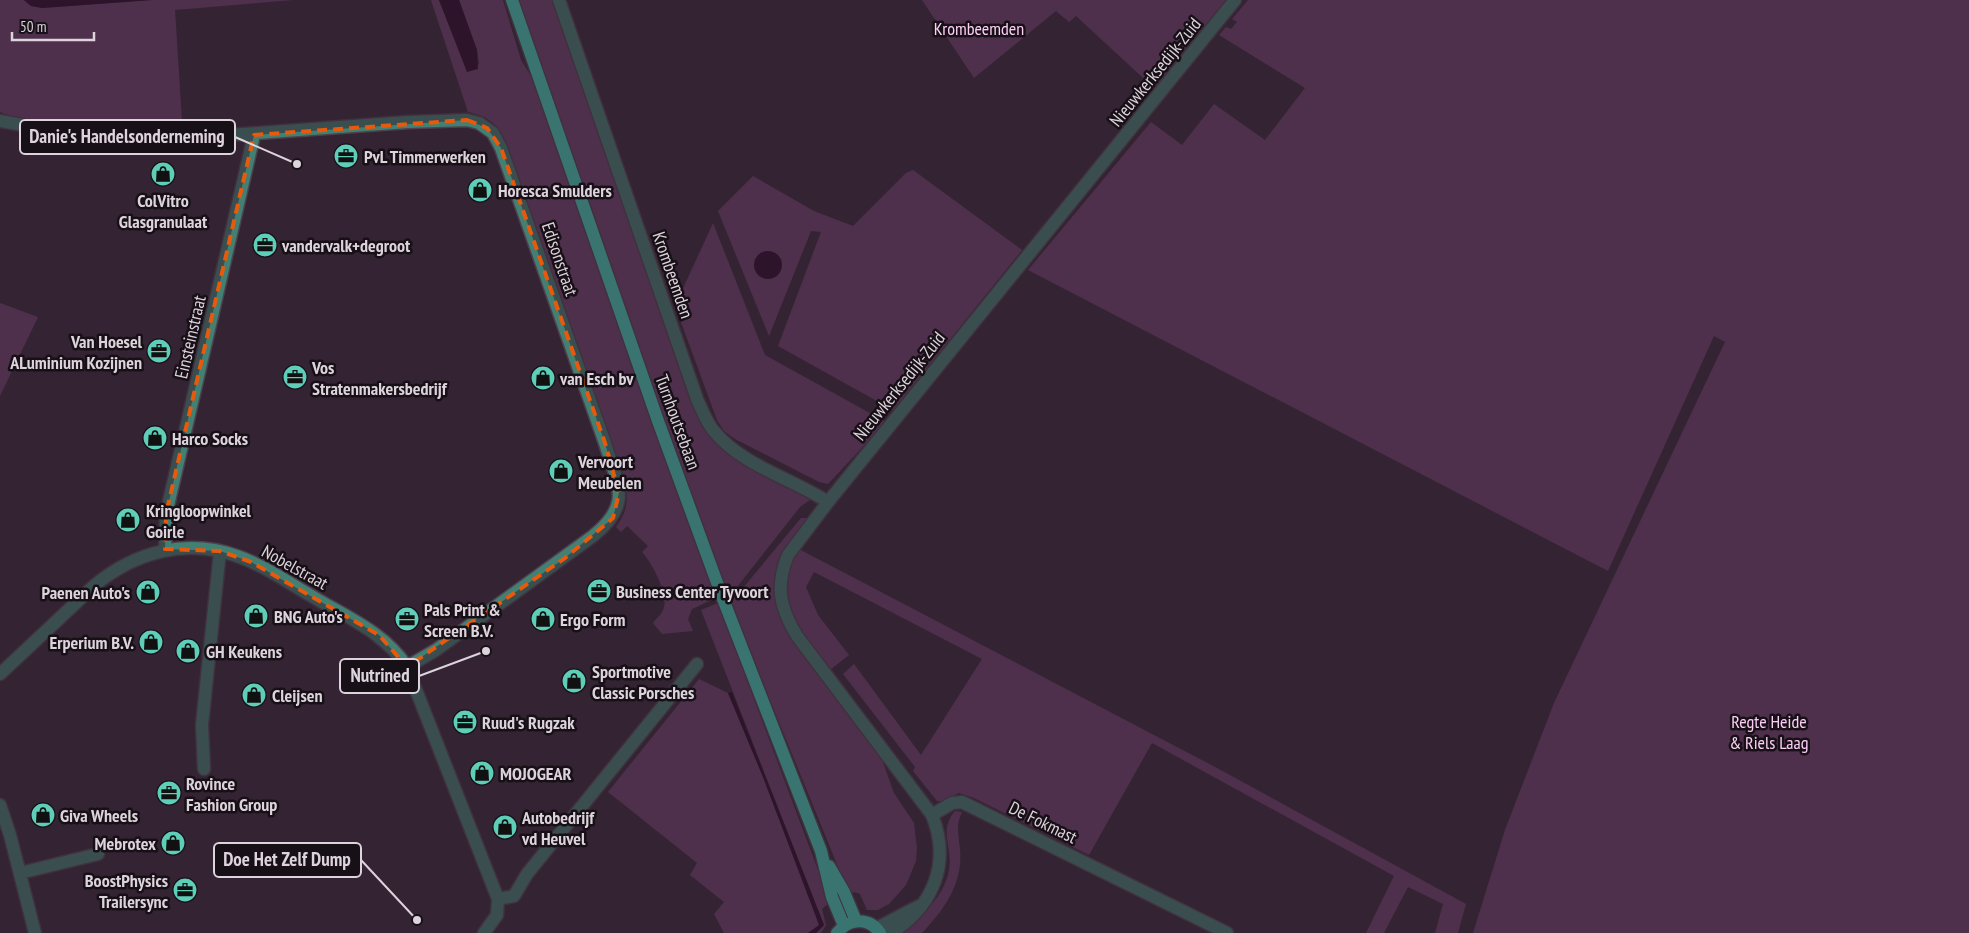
<svg xmlns="http://www.w3.org/2000/svg" width="1969" height="933" font-family="'PT Sans Narrow',sans-serif">
<rect width="100%" height="100%" fill="#342433"/>
<path fill="#6e3e6a" d="M0,0H24L31,6L42,8L152,0H293L175,10L183,136L121,137L15,118L0,112Z
M431,0H439L467,71L479,64L477,50L459,0H503L521,60L534,81L716,598L692,609L688,619L693,631L662,634L653,623C657,618 663,613 664,607C668,593 652,563 642,552L648,546L627,526L621,532L616,527C626,514 629,501 625,485L506,143C499,125 488,116 468,112Z
M518,0H555L710,432L814,497L800,507L737,587L727,594L603,248Z
M922,0H1226L1154,88L1076,16L1069,22L1056,11L974,78Z
M1248,0H1969V933H1473L1505,830L1554,703L1725,342L1714,336L1608,571L1028,270L1151,122L1182,145L1214,104L1265,140L1305,88L1219,35L1226,27L1231,29L1237,22L1232,19Z
M913,170L1022,250L893,410L778,346L821,232L811,231L769,336L718,211L753,176L814,211L853,226L906,173Z
M713,223L765,355L886,422L828,484L819,482L735,439L724,431L717,420L675,306Z
M0,303L38,317L0,396Z
M801,518H812L790,545L777,606L782,622L880,754L894,793L914,823L917,848L916,861L906,885L889,904L878,910H867L860,894L855,892L849,894L729,599L743,588Z
M797,548L1217,768L1466,904L1458,933H1435L1443,904L1408,887L1384,933H1366L1394,876L1152,743L1089,855L974,798L959,793L942,801H937L913,771L915,767L843,674L854,664L921,755L982,659L814,572L806,587L818,615L849,655L830,670C796,625 771,606 797,548Z
M718,603L830,902L822,909L826,925L821,933H816L824,925L701,610Z
M699,679L728,693L763,777L820,925L808,933H724L714,914L724,902L690,875L697,863L608,792Z
M955,811L962,812C955,826 959,836 960,850C963,884 944,910 922,933H900C921,916 944,898 949,870C953,846 938,831 955,811Z"/>
<path fill="#240023" d="M24,0H152L42,8L31,6Z
M439,0H459L477,50L478,69L467,72Z
M754 265a14 14 0 1 1 28 0a14 14 0 1 1-28 0Z
M732,692L824,925L816,933H808L819,925L763,777L728,693Z"/>
<g fill="none" stroke-linecap="round" stroke-linejoin="round">
<defs>
<path id="minor" d="M559,0L697,399C702,410 706,421 713,430C742,466 791,478 828,502
M0,121L121,143L408,122L467,120L479,123L493,133L501,148L605,443C618,486 633,504 593,536L436,650L407,667
M165,549L166,514L254,135
M0,674L95,585C135,552 186,538 237,556C266,566 293,586 320,601C353,620 386,635 407,667L498,899L497,915L484,933
M204,769L202,725L220,551
M0,805L10,835L35,933
M932,815L952,803L962,802L1227,933
M20,873L98,854
M498,899L514,896L527,874L697,664
M877,928L919,906
M891,933C934,906 951,862 932,815L797,636C780,608 775,587 788,555L828,502L1235,0"/>
<path id="major" d="M512,0L658,421L723,599L821,851L832,897L844,926
M829,866L844,892L856,921
M837,933C849,918 869,917 880,933"/>
</defs>
<use href="#minor" stroke="#4f404e" stroke-width="15"/>
<use href="#major" stroke="#4f404e" stroke-width="15"/>
<use href="#minor" stroke="#428073" stroke-width="12"/>
<use href="#major" stroke="#41d5bb" stroke-width="12"/>
</g>
<path d="M0 0H1969V933H0ZM467,120L487,128L501,148L605,443L619,493L613,518L565,558L407,667L379,635L251,562L220,551L165,549L166,514L254,135Z" fill="#342433" fill-opacity=".55" fill-rule="evenodd"/>
<path fill="none" stroke="#e8590c" stroke-width="4" stroke-dasharray="10 6" stroke-linejoin="round" d="M467,120L487,128L501,148L605,443L619,493L613,518L565,558L407,667L379,635L251,562L220,551L165,549L166,514L254,135Z"/>
<defs>
<symbol id="office-disc" viewBox="-11 -11 22 22"><circle r="9.5" fill="#5eceb8" stroke="#181017"/><path d="M-6-3h4V-5.5h4V-3h4V5H-6ZM-1-4.5V-3h2v-1.5ZM-6 0V1H6V0Z" fill="#111"/></symbol>
<symbol id="shop-disc" viewBox="-11 -11 22 22"><circle r="9.5" fill="#5eceb8" stroke="#181017"/><path d="M-5-2.5h2.3a2.7 3.5 0 0 1 5.4 0H5L5.5 6h-11ZM-1.5-2.5h3a1.5 2.3 0 0 0-3 0Z" fill="#111"/></symbol>
</defs>
<g fill-rule="evenodd">
<use href="#office-disc" x="332" y="142" width="28" height="28"/>
<use href="#shop-disc" x="149" y="160" width="28" height="28"/>
<use href="#shop-disc" x="466" y="176" width="28" height="28"/>
<use href="#office-disc" x="251" y="231" width="28" height="28"/>
<use href="#office-disc" x="145" y="337" width="28" height="28"/>
<use href="#office-disc" x="281" y="363" width="28" height="28"/>
<use href="#shop-disc" x="529" y="364" width="28" height="28"/>
<use href="#shop-disc" x="141" y="424" width="28" height="28"/>
<use href="#shop-disc" x="547" y="457" width="28" height="28"/>
<use href="#shop-disc" x="114" y="506" width="28" height="28"/>
<use href="#office-disc" x="585" y="577" width="28" height="28"/>
<use href="#shop-disc" x="134" y="578" width="28" height="28"/>
<use href="#shop-disc" x="242" y="602" width="28" height="28"/>
<use href="#office-disc" x="393" y="605" width="28" height="28"/>
<use href="#shop-disc" x="529" y="605" width="28" height="28"/>
<use href="#shop-disc" x="137" y="628" width="28" height="28"/>
<use href="#shop-disc" x="174" y="637" width="28" height="28"/>
<use href="#shop-disc" x="560" y="667" width="28" height="28"/>
<use href="#shop-disc" x="240" y="681" width="28" height="28"/>
<use href="#office-disc" x="451" y="708" width="28" height="28"/>
<use href="#shop-disc" x="468" y="759" width="28" height="28"/>
<use href="#office-disc" x="155" y="779" width="28" height="28"/>
<use href="#shop-disc" x="29" y="801" width="28" height="28"/>
<use href="#shop-disc" x="491" y="813" width="28" height="28"/>
<use href="#shop-disc" x="159" y="829" width="28" height="28"/>
<use href="#office-disc" x="171" y="876" width="28" height="28"/>
</g>
<g text-anchor="middle" dominant-baseline="central" stroke-width="5" stroke-linejoin="round" paint-order="stroke">
<g font-size="18" fill="#fdcff7" stroke="#181017">
<text x="979" y="28">Krombeemden</text>
<text x="1769" y="721">Regte Heide<tspan x="1769" dy="21">&amp; Riels Laag</tspan></text>
</g>
<g font-size="18" fill="#ddd3dc" stroke="#181017">
<text transform="translate(1155 72) rotate(-51)">Nieuwkerksedijk-Zuid</text>
<text transform="translate(560 259) rotate(71)">Edisonstraat</text>
<text transform="translate(673 275) rotate(71)">Krombeemden</text>
<text transform="translate(190 337) rotate(-77)">Einsteinstraat</text>
<text transform="translate(899 386) rotate(-51)">Nieuwkerksedijk-Zuid</text>
<text transform="translate(678 422) rotate(70)">Turnhoutsebaan</text>
<text transform="translate(295 567) rotate(29)">Nobelstraat</text>
<text transform="translate(1043 822) rotate(26)">De Fokmast</text>
</g>
<g font-size="18" font-weight="bold" fill="#ddd3dc" stroke="#181017" text-anchor="start">
<text x="364" y="156">PvL Timmerwerken</text>
<text x="498" y="190">Horesca Smulders</text>
<text x="163" y="200" text-anchor="middle">ColVitro<tspan x="163" dy="21">Glasgranulaat</tspan></text>
<text x="282" y="245">vandervalk+degroot</text>
<text x="142" y="341" text-anchor="end">Van Hoesel<tspan x="142" dy="21">ALuminium Kozijnen</tspan></text>
<text x="312" y="367">Vos<tspan x="312" dy="21">Stratenmakersbedrijf</tspan></text>
<text x="560" y="378">van Esch bv</text>
<text x="172" y="438">Harco Socks</text>
<text x="578" y="461">Vervoort<tspan x="578" dy="21">Meubelen</tspan></text>
<text x="146" y="510">Kringloopwinkel<tspan x="146" dy="21">Goirle</tspan></text>
<text x="616" y="591">Business Center Tyvoort</text>
<text x="130" y="592" text-anchor="end">Paenen Auto's</text>
<text x="424" y="609">Pals Print &amp;<tspan x="424" dy="21">Screen B.V.</tspan></text>
<text x="274" y="616">BNG Auto's</text>
<text x="560" y="619">Ergo Form</text>
<text x="134" y="642" text-anchor="end">Erperium B.V.</text>
<text x="206" y="651">GH Keukens</text>
<text x="592" y="671">Sportmotive<tspan x="592" dy="21">Classic Porsches</tspan></text>
<text x="272" y="695">Cleijsen</text>
<text x="482" y="722">Ruud's Rugzak</text>
<text x="500" y="773">MOJOGEAR</text>
<text x="186" y="783">Rovince<tspan x="186" dy="21">Fashion Group</tspan></text>
<text x="60" y="815">Giva Wheels</text>
<text x="522" y="817">Autobedrijf<tspan x="522" dy="21">vd Heuvel</tspan></text>
<text x="156" y="843" text-anchor="end">Mebrotex</text>
<text x="168" y="880" text-anchor="end">BoostPhysics<tspan x="168" dy="21">Trailersync</tspan></text>
</g>
</g>
<path fill="none" stroke="#ddd3dc" stroke-width="2" d="M297 164L235 137M486 651L419 676M417 920L361 860"/>
<g fill="#ddd3dc" stroke="#181017" stroke-width="2">
<circle cx="297" cy="164" r="5"/>
<circle cx="486" cy="651" r="5"/>
<circle cx="417" cy="920" r="5"/>
</g>
<g fill="#181017" stroke="#ddd3dc" stroke-width="2">
<rect x="20" y="120" width="215" height="34" rx="5"/>
<rect x="340" y="659" width="79" height="34" rx="5"/>
<rect x="214" y="843" width="147" height="34" rx="5"/>
</g>
<g font-size="19" text-anchor="middle" font-weight="bold" fill="#ddd3dc">
<text x="127" y="143">Danie's Handelsonderneming</text>
<text x="380" y="682">Nutrined</text>
<text x="287" y="866">Doe Het Zelf Dump</text>
</g>
<path d="M12 32v8h82v-8" fill="none" stroke="#ddd3dc" stroke-width="2.5"/>
<text x="20" y="32" font-size="15" fill="#ddd3dc" stroke="#181017" stroke-width="4" paint-order="stroke">50 m</text>
</svg>
